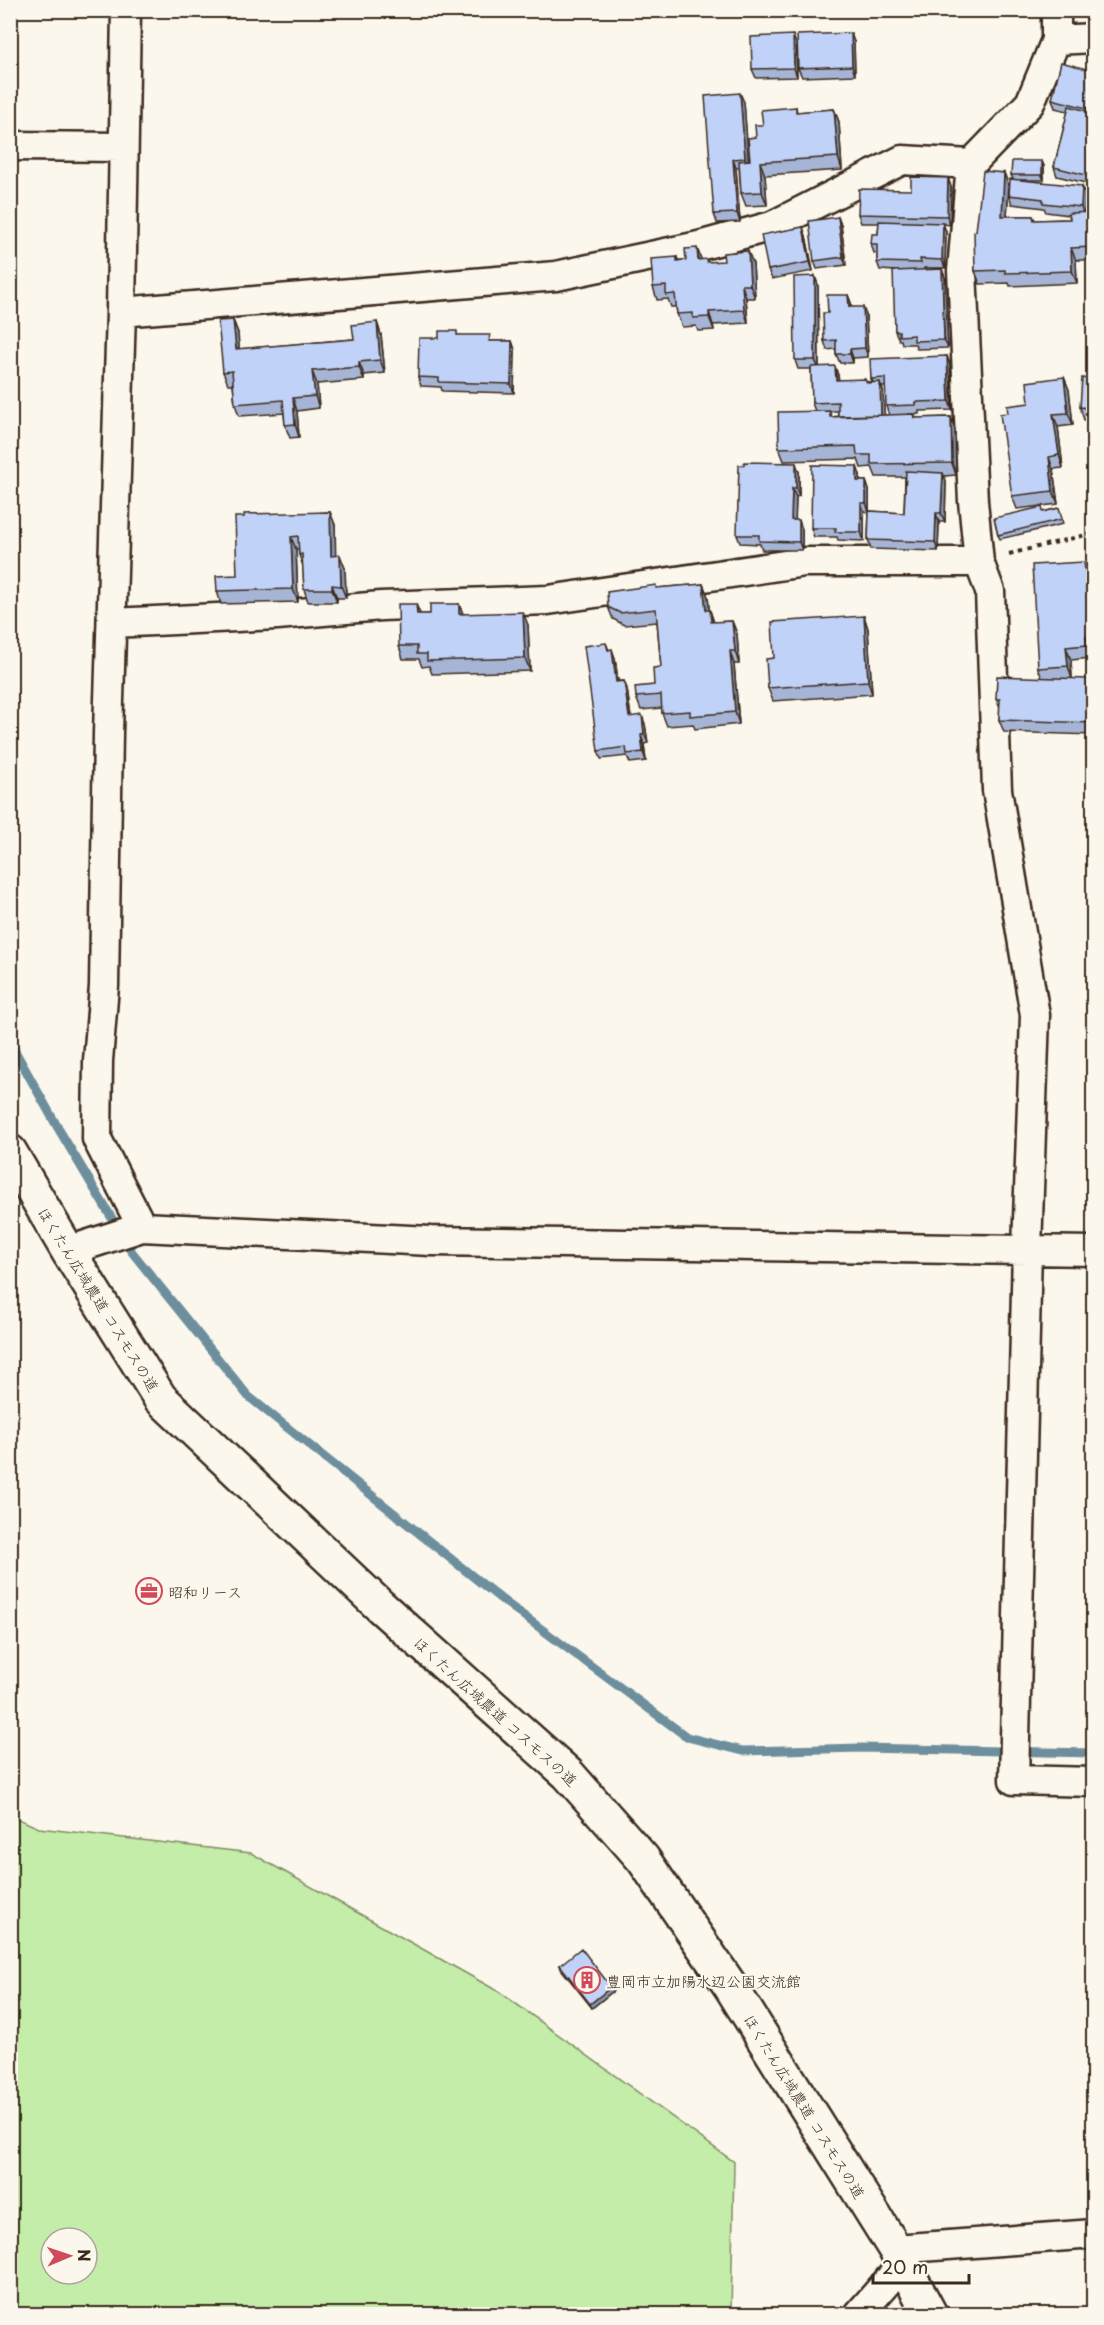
<svg xmlns="http://www.w3.org/2000/svg" width="1104" height="2325" font-family="'Playpen Sans','Klee One',sans-serif">
<rect width="100%" height="100%" fill="#fbf7ec"/>
<filter id="ink" filterUnits="userSpaceOnUse"><feTurbulence type="fractalNoise" baseFrequency=".0167" numOctaves="2"/><feDisplacementMap in="SourceGraphic" scale="12" xChannelSelector="R" yChannelSelector="G"/><feConvolveMatrix kernelMatrix="1 2 1 2 8 2 1 2 1" color-interpolation-filters="sRGB"/></filter>
<g filter="url(#ink)">
<path fill="#c3eda9" stroke="#7f8c64" stroke-width="1.5" fill-rule="evenodd" d="M11,1816L39,1828L251,1853L501,1993L734,2162L731,2314H11ZM51,2238H87V2274H51Z"/>
<g fill="none" stroke-linecap="round" stroke-linejoin="round">
<path stroke="#6d8f9d" stroke-width="9" d="M10,1042L58,1128L132,1252L248,1396L501,1599L687,1737L743,1751L861,1748L1094,1753"/>
<defs>
<path id="minor" d="M126,10L121,312L108,733L104,986L98,1061L97,1139L142,1227
M1056,10V40L1030,103L971,164L962,271L973,501L979,562L990,591L997,790L1035,1015L1027,1249L1014,1780L1094,1782
M1056,40L1094,38
M10,146L122,147
M121,312L556,276L699,246L772,226L902,160L971,164
M112,623L277,615L381,606L548,600L805,562H979
M68,1251L142,1227L431,1241L1094,1251
M895,2249L1094,2234
M859,2314L902,2265"/>
<path id="tertiary" d="M10,1152L68,1251L160,1398L380,1606L568,1774L643,1859L731,1987L895,2249L930,2314"/>
</defs>
<use href="#minor" stroke="#3b2a1e" stroke-width="33"/>
<use href="#tertiary" stroke="#3b2a1e" stroke-width="38"/>
<path stroke="#3b2a1e" stroke-width="4" stroke-dasharray="4.5 4.5" stroke-linecap="butt" d="M1009,554L1094,533"/>
<use href="#minor" stroke="#fbf7ec" stroke-width="28"/>
<use href="#tertiary" stroke="#fbf7ec" stroke-width="33"/>
</g>
<path fill="#a6b5d5" stroke="#3b2a1e" stroke-width="1.5" fill-rule="evenodd" d="M854,42L855,75L802,77L798,68Z
M796,44L797,77L756,78L752,69Z
M1094,71V185L1057,176L1054,167L1068,111L1055,108L1052,99Z
M744,102L748,160H750L756,137L763,125L796,107L797,112L834,109L839,122L842,170L765,175L767,205L746,206L741,193L739,167L736,168L740,222L717,223L714,214Z
M1044,166V180H1020L1086,195L1084,213L1094,212V260H1076L1077,283L1010,286L1009,283L980,284L975,271L976,231L1004,173L1009,186L1007,216H1033L1035,220L1070,219L1069,215L1046,212L1044,208L1012,204L1009,195L1013,179L1011,175Z
M948,178L951,187L950,225L943,224L946,232L945,268H924V270L942,269L945,278L948,348L917,349L915,344H902L901,340H899L895,331V271L880,270L877,262V253H874L871,244L878,234L879,223H861L858,214L911,190Z
M838,217L841,225L846,265L817,269L814,261Z
M806,236L813,271L772,279L768,270Z
M677,257L678,260H702L708,262L753,264L755,298H746L748,323L713,325L714,330L698,331L696,326L682,327L677,314L676,307H671L668,299L657,300L653,287Z
M815,276L818,285L819,367L838,375L839,380L873,382L871,379L947,356L950,365L952,410L919,411V414H908H914L916,418L951,417L955,430L956,475L944,476L946,481L945,522H939L938,551L871,549L868,540L869,512L864,511V541L838,540L837,537H814L811,528L860,475V481H866L869,490V511L904,513L905,477H876L872,467L861,468L858,459L784,461L779,448L815,411L812,403L811,369H798L795,360ZM882,387H886V406L889,415H884L883,391ZM830,411H838V416L832,417Z
M848,295L851,303V307L866,315L868,357L853,358V363H840L836,354V349L827,350L824,341L828,313Z
M233,320L238,333L239,349L354,339L377,322L381,335L385,373L364,375V380L317,384L319,408L297,411L299,437L290,438L285,425L284,413L239,416L235,404L233,384H228L223,372Z
M458,335L492,341H512L515,350L514,393L442,391L441,387L421,386L418,377L439,338Z
M1094,369V444H1091L1086,431L1087,420H1084L1080,407L1088,379Z
M1064,377L1069,390L1073,425L1058,427L1063,468L1053,469L1058,504L1017,509L1012,496L1008,413L1029,403Z
M799,472V496L796,497L795,520L802,529V550H762L760,544L740,543L737,535Z
M1059,508L1063,524L1000,539L998,535L1043,512Z
M330,512L335,525V555L345,568L346,598H337V602H308L304,589L303,566L299,555L298,549H296L298,602L221,604L217,591L237,575L244,517Z
M1087,571H1093L1094,572V649H1090L1091,658L1071,660L1072,679L1092,692V698H1094V735L1004,732L999,720L1000,708L996,699L1042,678L1038,668Z
M703,584L708,597L709,610L714,622L732,621L737,634L739,664H734L739,724L695,729L693,724L667,726L662,713V708L641,710L636,697L654,685L661,667L657,622L624,625L613,619L608,607L657,588Z
M459,604L463,614L528,625L530,671L432,674L429,666L422,667L419,659H403L399,646L420,614H430Z
M864,616L868,629L872,694L773,701L768,688L774,658Z
M606,643L609,650L615,658L618,681H624L627,689L631,717L645,724L648,743L644,744L646,761L630,763L627,756L601,759L598,751Z
M560,1965L611,1987L613,1991L592,2008L561,1969Z"/>
<path fill="#8793ae" stroke="#3b2a1e" stroke-width="1.5" d="M851,33L854,42L855,75L852,66Z
M793,35L796,44L797,77L794,68Z
M740,93L744,102L749,167L745,158Z
M834,109L839,122L842,170L838,157Z
M733,159L736,168L740,222L737,213Z
M1042,161L1044,166V180L1042,175Z
M760,162L765,175L767,205L762,192Z
M1004,173L1009,186L1006,229L1002,216Z
M948,178L951,187L950,225L947,216Z
M1082,186L1086,195L1084,216L1081,207Z
M838,217L841,225L846,265L843,257Z
M943,223L946,232L945,268L942,260Z
M803,227L806,236L813,271L810,262Z
M697,248L702,261L698,260Z
M1071,248L1076,260L1077,283L1072,271Z
M748,251L753,264L755,298L750,285Z
M942,269L945,278L948,348L944,340Z
M815,276L818,285L819,369L815,360Z
M742,285L746,298L748,323L744,310Z
M848,295L851,303L852,316L849,307Z
M863,307L866,315L868,357L865,348Z
M709,312L713,325L714,330L709,317Z
M233,320L238,333L240,362L236,349Z
M377,322L381,335L385,373L380,360Z
M512,341L515,350L514,393L511,384Z
M850,349L853,358V363L850,354Z
M947,356L950,365L952,410L949,401Z
M359,362L364,375V380L359,367Z
M835,366L838,375L839,389L836,380Z
M312,371L317,384L319,408L315,396Z
M1064,377L1069,390L1073,425L1068,413Z
M880,382L883,391L885,424L881,415Z
M293,398L297,411L299,437L295,424Z
M1053,414L1058,427L1063,468L1059,455Z
M951,417L955,430L956,475L952,463Z
M1049,457L1053,469L1058,504L1053,491Z
M796,463L799,472V496L796,488Z
M857,466L860,475V490L857,481Z
M943,473L946,481L945,522L941,513Z
M866,481L869,490V512L866,503Z
M792,488L796,497L795,529L791,520Z
M861,503L864,511V541L861,532Z
M330,512L335,525L336,568L331,556Z
M936,513L939,522L938,551L935,542Z
M799,520L802,529V550L799,542Z
M291,537L296,549L298,602L293,589Z
M340,555L345,568L346,598L341,586Z
M703,584L708,597L711,623L706,610Z
M332,585L337,598V602L332,589Z
M416,604L421,616L417,614Z
M459,604L464,616L459,614Z
M710,610L714,623L711,622Z
M523,612L528,625L530,671L525,658Z
M864,616L868,629L872,694L868,681Z
M732,621L737,634L739,664L735,651Z
M1086,637L1090,649L1091,658L1087,645Z
M1066,647L1071,660L1072,679L1068,666Z
M612,649L615,658L619,690L616,682Z
M730,651L734,664L739,724L735,712Z
M1088,679L1092,692V711L1087,698Z
M624,681L627,689L632,726L629,717Z
M642,715L645,724L648,743L644,734Z
M641,735L644,744L646,761L643,752Z
M611,1987L613,1991L592,2008L590,2004Z"/>
<path fill="#c1d2f8" stroke="#3b2a1e" stroke-width="1.5" d="M851,33L852,66L798,68L797,35Z
M793,35L794,68L752,69L751,37Z
M1061,62L1094,71V110L1052,99Z
M740,93L745,158L733,159L737,213L714,214L705,96Z
M1069,106L1094,113V177L1054,167Z
M796,107V112L834,109L838,157L760,162L762,192L741,193L739,161L750,160L748,138L756,137L755,125H763L761,110Z
M1012,161H1042V175H1011Z
M983,171L1004,173L1002,216H1033L1034,220L1070,219L1069,213L1094,212V247L1071,248L1072,271L1005,273V270L975,271L974,232L976,231Z
M911,177L948,178L947,216L858,214L859,189L911,190Z
M1010,179L1082,186L1081,207L1043,203V199L1009,195Z
M838,217L843,257L814,261L809,221Z
M879,221L943,223L942,260L920,259L921,263L877,262V244H871L872,234H878Z
M803,227L810,262L768,270L761,235Z
M697,248L698,260L707,259V262L724,261L723,253L748,251L750,285H742L744,310L709,312V317L693,318V313L677,314L675,294L666,295V286L653,287L651,259L677,257V261L686,260L685,249Z
M942,269L944,340L914,341V335L899,336V331H895L893,271Z
M815,276V360H795L794,277Z
M827,295H848L849,307H863L865,348L850,349V354H836V340L824,341L823,313H828Z
M233,320L236,349L354,339L352,325L377,322L380,360L359,362V367L312,371L315,396L293,398L295,424L285,425L283,400L235,404L232,371L223,372L218,321Z
M439,331H457V335H490L489,341H512L511,384L439,382V378L418,377L419,338H439Z
M947,356L949,401L916,402V405L886,406L885,378L871,379L870,359Z
M835,366L836,380L865,379L867,383L880,382L881,415L838,416V402L812,403L811,367Z
M1089,369H1094V432L1086,431L1088,408L1080,407L1082,378L1088,379Z
M1064,377L1068,413L1053,414L1059,455L1049,457L1053,491L1012,496L1000,414L1008,413L1007,406L1029,403L1027,382Z
M830,411V417L914,414L915,418L951,417L952,463L871,464V455H857L856,446L779,448L778,412Z
M744,462L796,463V488H792L791,520H799V542L759,541V535H737L739,465H744Z
M812,465L857,466V481H866V503H861V532H835L836,528H811Z
M906,471L943,473L941,513H936L935,542L868,540L869,511L904,513Z
M1042,507L1043,512L1059,508L1062,519L998,535L994,518Z
M330,512L331,556L340,555L341,586L332,585V589H304L302,554L299,555L298,536L291,537L293,589L217,591L216,576L237,575L235,517H244V514Z
M1084,562L1085,571H1093L1094,636L1086,637L1087,645L1066,647L1068,666L1038,668L1032,565Z
M703,584L706,610H710L711,622L732,621L735,651H730L735,712L690,716V711L662,713L661,695L636,697L635,687L654,685L653,668L661,667L656,609L620,613L608,607L607,592L656,585V588Z
M398,604H416L417,614H430V604H459V614L523,612L525,658L427,661V654H417V646H399Z
M864,616L868,681L768,688L766,659L774,658L772,622Z
M606,643L608,650L612,649L616,682L624,681L629,717L642,715L644,734L641,735L643,752L627,754L626,747L598,751L584,646Z
M997,676L1088,679L1087,698H1094V723L999,720L1000,699H996Z
M581,1948L611,1987L590,2004L560,1965Z"/>
</g>
<defs>
<symbol id="office-ring" viewBox="-11 -11 22 22"><circle r="9.5" fill="#fbf7ec" stroke="#d1495b" stroke-width="1.5"/><path d="M-6-3h4V-5.5h4V-3h4V5H-6ZM-1-4.5V-3h2v-1.5ZM-6 0V1H6V0Z" fill="#d1495b"/></symbol>
<symbol id="building-ring" viewBox="-11 -11 22 22"><circle r="9.5" fill="#fbf7ec" stroke="#d1495b" stroke-width="1.5"/><path d="M-4-6H4V6H1V3H-1V6H-4ZM-2.5-4.3h1.7v1.8h-1.7ZM.8-4.3h1.7v1.8H.8ZM-2.5-1h1.7V.8h-1.7ZM.8-1h1.7V.8H.8Z" fill="#d1495b"/></symbol>
</defs>
<g fill-rule="evenodd">
<use href="#office-ring" x="134" y="1576" width="30" height="30"/>
<use href="#building-ring" x="572" y="1965" width="30" height="30"/>
</g>
<g text-anchor="middle" dominant-baseline="central" stroke-width="4.5" stroke-linejoin="round" paint-order="stroke">
<g font-size="15" fill="#3b2a1e" stroke="#fbf7ec">
<text transform="translate(99 1299) rotate(58)">ほくたん広域農道 コスモスの道</text>
<text transform="translate(496 1711) rotate(42)">ほくたん広域農道 コスモスの道</text>
<text transform="translate(805 2106) rotate(58)">ほくたん広域農道 コスモスの道</text>
</g>
<g font-size="15" fill="#3b2a1e" stroke="#fbf7ec" text-anchor="start">
<text x="168" y="1591">昭和リース</text>
<text x="606" y="1980">豊岡市立加陽水辺公園交流館</text>
</g>
</g>
<rect width="1104" height="2325" fill="none" stroke="#fbf7ec" stroke-width="36"/>
<rect x="18" y="18" width="1068" height="2289" fill="none" stroke="#3b2a1e" stroke-width="2" filter="url(#ink)"/>
<g transform="translate(69 2256) rotate(88)"><circle r="28" fill="#fbf7ec" stroke="#aea59a" stroke-width="1.5"/>
<path d="M0-4.5L10 22L0 15L-10 22Z" fill="#d1495b"/>
<text y="-9" font-size="16" font-weight="bold" text-anchor="middle" fill="#3b2a1e">N</text>
</g>
<path d="M873 2274v9h96v-9" fill="none" stroke="#3b2a1e" stroke-width="3"/>
<text x="882" y="2274" font-size="18" fill="#3b2a1e" stroke="#fbf7ec" stroke-width="4.5" paint-order="stroke">20 m</text>
</svg>
